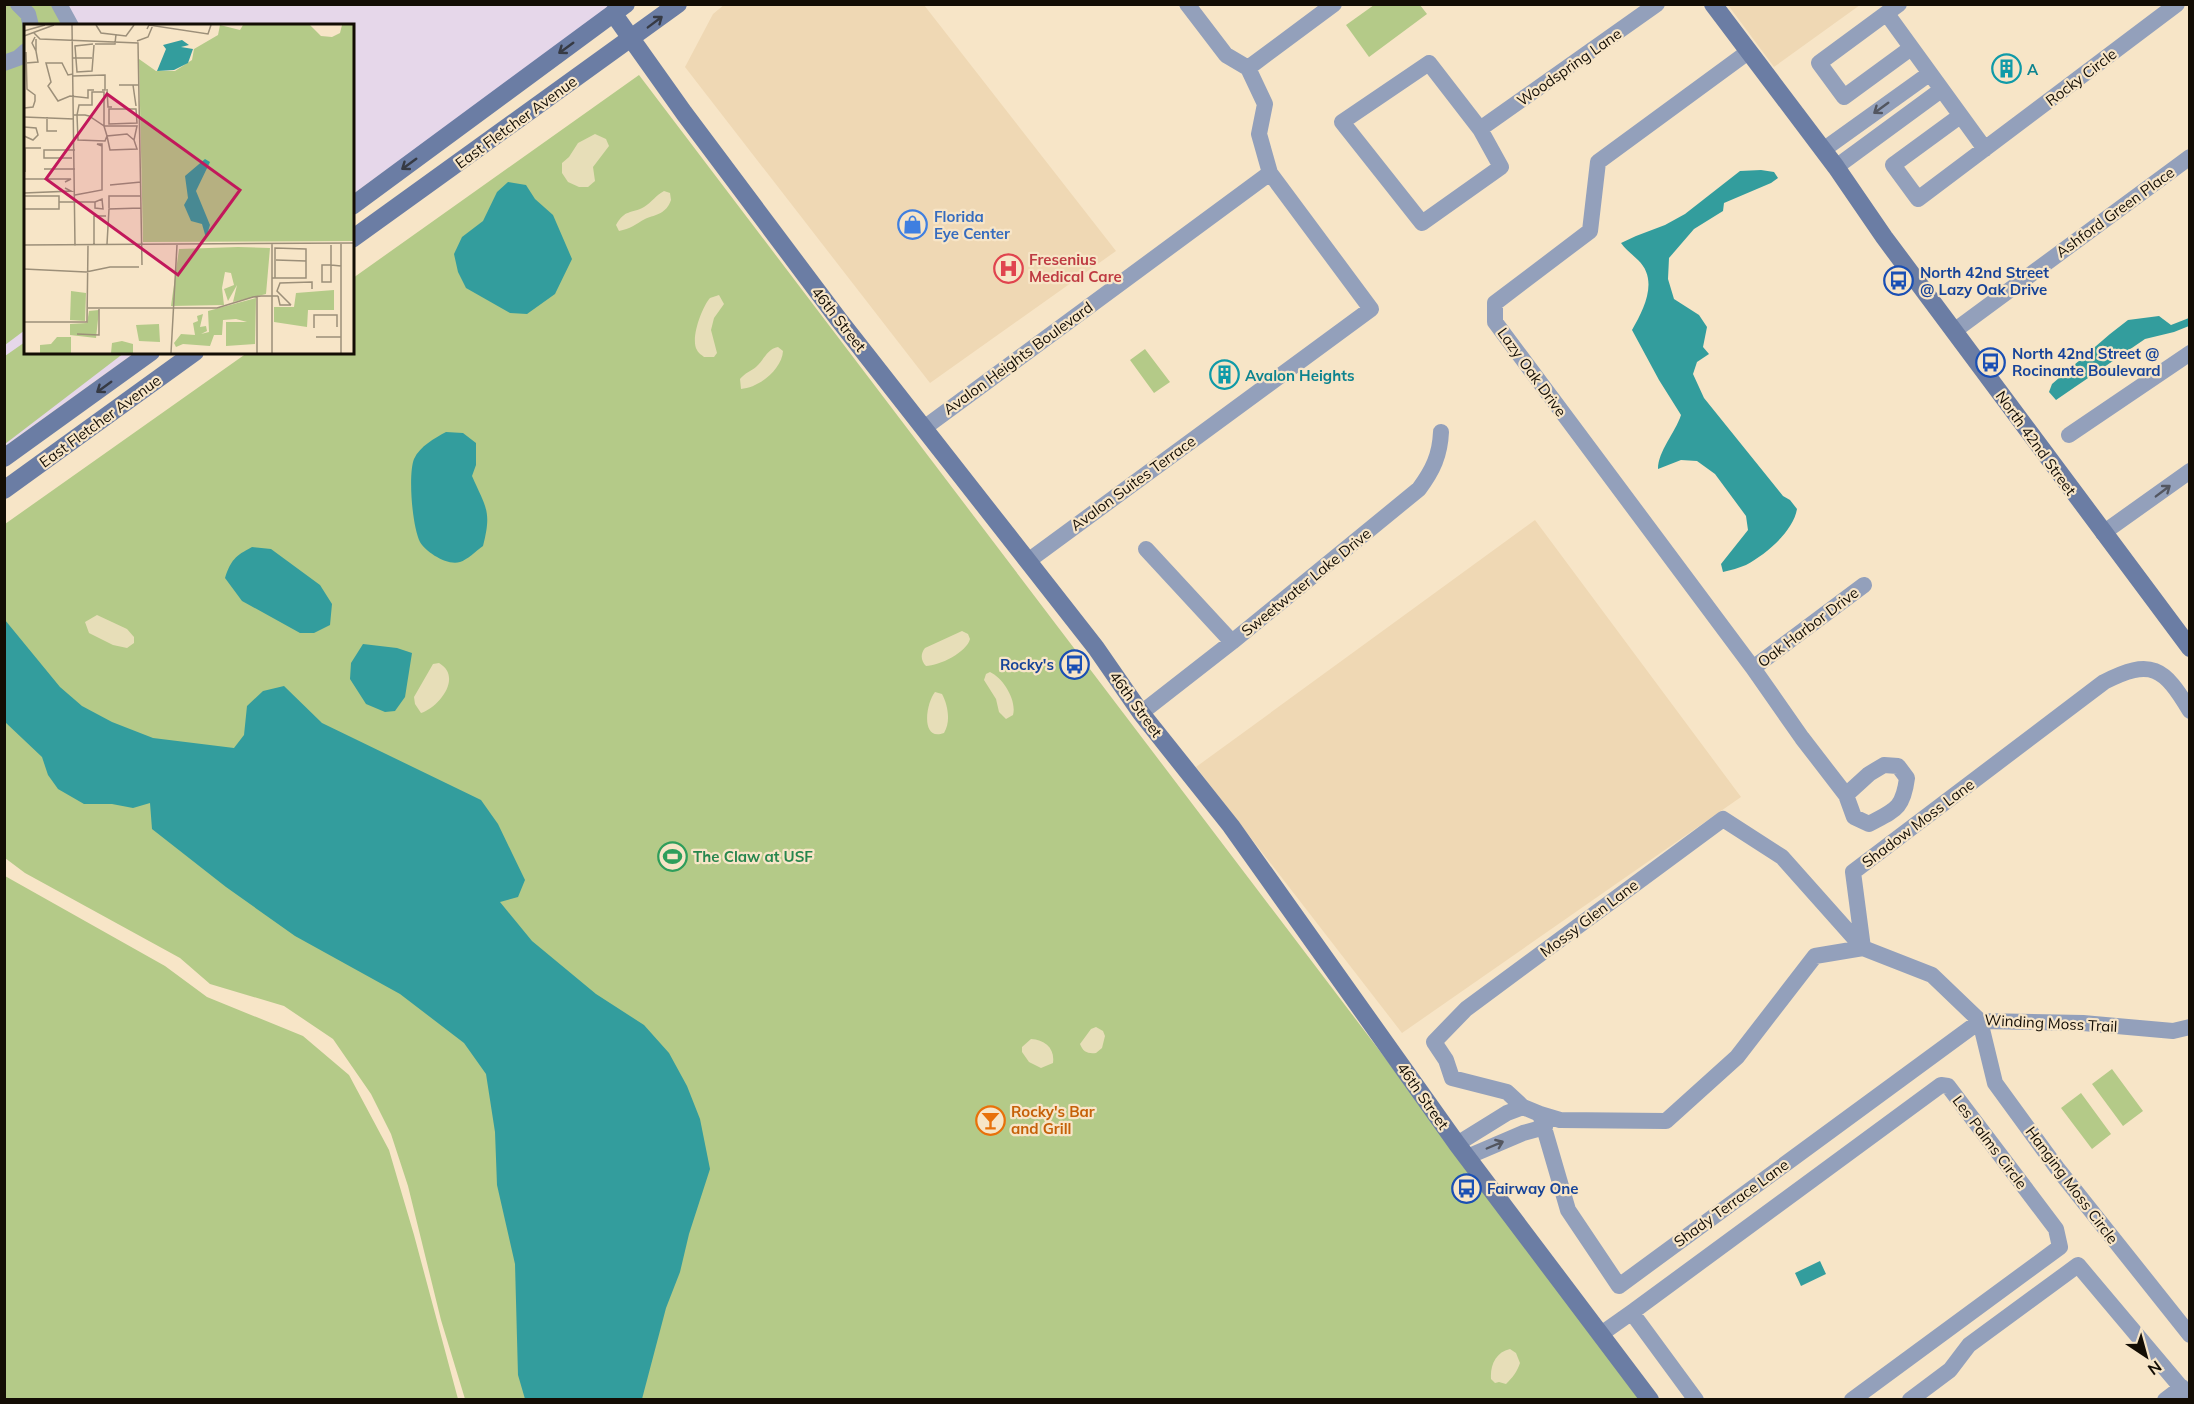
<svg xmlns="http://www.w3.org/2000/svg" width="2194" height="1404" font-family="Mulish,sans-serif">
<rect width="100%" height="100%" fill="#f7e5c7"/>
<path fill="#efd8b4" d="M725,4L924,5L1116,251L930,383L685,67L713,14Z
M1728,5H1860L1774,67Z
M1535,520L1741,797L1402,1033L1196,767Z"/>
<path fill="#e6d7ea" d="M5,5H614L353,194L352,26H26V352L134,353L5,446Z"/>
<path fill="#b4ca88" d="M5,5H57L68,25L26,26L25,330L5,345Z
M1374,5H1420L1427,14L1369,57L1346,25Z
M639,75L1644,1399H465L441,1320L408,1186L391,1134L371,1094L333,1039L284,1006L210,984L180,958L25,873L5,858V524L247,353L352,352L353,278Z
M25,342L26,352L124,353L5,444V356Z
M1145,349L1170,382L1154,393L1130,360Z
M5,876L165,966L207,997L303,1036L349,1075L389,1150L414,1235L458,1399H5Z
M2112,1069L2143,1111L2123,1126L2092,1084Z
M2081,1093L2111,1134L2092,1149L2061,1108Z"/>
<path fill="#e7deb8" d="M595,134L606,139L609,146L593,167L595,181L588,187H579L568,182L562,173V163L569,157L578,143Z
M664,191L670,193L671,200C666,214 657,214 645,219C636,224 630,229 619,231L616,225C625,209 631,214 644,207C652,202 656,195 664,191Z
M719,295L724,304L714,318L711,330L717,353L714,357H704C702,355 698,353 697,350C690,339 702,307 710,298Z
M778,347L783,351C782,369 759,388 741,389L740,379C745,373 751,371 756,367C764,360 767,349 778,347Z
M97,615L127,629L134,637V643L127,648L113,645L89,633L85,622Z
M962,631L968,634L970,639C967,652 939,666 926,666C921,661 920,654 925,648Z
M439,663C463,677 439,707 421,713L415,704L414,697L433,664Z
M990,672C1003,678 1017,700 1013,715L1006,719L999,712L996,699L984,680L986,674Z
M935,692L942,694C948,705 951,722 944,733C920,742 926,703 935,692Z
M1096,1027L1103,1031L1105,1036L1102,1048L1096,1053C1088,1054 1083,1052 1080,1044L1091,1029Z
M1031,1039C1045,1040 1055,1048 1053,1063L1041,1068L1029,1062L1022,1052V1047Z
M1510,1349L1516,1353L1520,1363C1517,1372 1513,1377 1506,1384L1499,1382L1495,1383L1491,1379C1490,1365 1496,1352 1510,1349Z"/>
<path fill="#339d9d" d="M1761,170L1774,172L1778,178L1771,183L1724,203L1723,211L1694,229L1669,258L1668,279L1674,299L1699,315L1707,327L1703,347L1709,354L1697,362L1693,374L1704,398L1783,496L1790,500L1797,509C1793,532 1766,554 1746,565C1739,568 1731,570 1723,572L1721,564L1748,530L1746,516L1715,474L1697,461L1681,460L1658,469C1658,451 1675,433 1681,415L1659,380L1632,330C1644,309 1659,280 1638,260C1632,254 1626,250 1621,243L1636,236L1665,225L1685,214L1740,171Z
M508,182L526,185L535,199L553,215L572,259L555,294L527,314L510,313L466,288L458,272L454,254L462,237L483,221L497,192Z
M2159,316L2171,325L2189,318V326L2174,332L2145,339L2056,400L2049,392L2052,384L2110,334L2128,320Z
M446,432L463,433L476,443V465L472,476C486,508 492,511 483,546C476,551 467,560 460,562C447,566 426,552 420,542C412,526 408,474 414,459C420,446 435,438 446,432Z
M252,547L271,549L320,585L332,604L330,625L314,633H300L242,601L225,578C231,560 235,556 252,547Z
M5,620L60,687L82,706L112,722L153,738L234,748L244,735L247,706L263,691L284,686L322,723L481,800L498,824L525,880L518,897L500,902L532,941L596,994L644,1025L669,1053L687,1086L700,1119L710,1169L689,1234L680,1272L666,1308L642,1399H525L518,1375L515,1264L497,1185L495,1132L486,1074L464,1043L400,994L295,936L226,887L152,829L150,803L133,808L112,804H84L58,789L48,775L42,757L5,722Z
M363,644L397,648L412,653L405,697L395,711L385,712L366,704L350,679L351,663Z
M1820,1261L1826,1274L1801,1286L1795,1273Z"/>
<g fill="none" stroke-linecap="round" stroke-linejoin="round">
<path stroke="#93a0bb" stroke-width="16" d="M18,4L28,14L31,26
M59,4L71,26
M1899,4L1819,63L1844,97L1911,48
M1887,14L1985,149
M1748,52L1598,162L1590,231L1495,303V322L1753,668L1802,738L1846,795L1854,817L1869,824C1895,810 1903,809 1907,778L1898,766L1884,765L1869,774L1846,795
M4,63L18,58L26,51
M1429,63L1480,129L1501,167L1422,223L1342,122Z
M1248,68L1334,4
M1960,116L1893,165L1918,199L2177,4
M1480,129L1657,4
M1823,150L1929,74
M1836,167L1941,90
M1954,331L2190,157
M924,428L1270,173L1259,134L1265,104L1248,68L1226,55L1187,4
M2069,435L2190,353
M2103,533L2190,471
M1146,549L1232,642
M1028,561L1371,309L1270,173
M1753,668L1864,585
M1141,713L1232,642L1419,489C1433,470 1440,455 1441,432
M1863,948L1853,872L2104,682C2151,658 2164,667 2190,711
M2190,1027L2173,1031L2083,1023L1980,1021L1932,975L1863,948L1782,857L1723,819L1466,1009L1434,1042L1446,1060L1452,1078L1507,1092L1523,1107L1540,1114L1568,1210L1619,1286L1980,1021L1995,1083L2057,1168L2190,1335
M1540,1114L1560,1120L1666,1121L1737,1057L1815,956L1863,948
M1457,1144L1507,1113L1523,1107
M1467,1157L1523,1133L1545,1127
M1601,1334L1635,1310
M1696,1400L1635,1317V1310L1941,1085L1948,1086L2056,1229L2060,1247L1852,1400
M1910,1400L1950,1370L1969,1345L2078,1265L2190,1398
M2165,1400L2182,1387"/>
<path stroke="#6b7da4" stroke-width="18" d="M1713,4L1836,167L1884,237L2190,648
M613,13L684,113L839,320L1096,648L1141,713L1231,826L1457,1144L1650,1400
M352,206L626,4
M352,239L678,4
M4,458L151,352
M4,490L195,352"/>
</g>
<defs><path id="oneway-shaft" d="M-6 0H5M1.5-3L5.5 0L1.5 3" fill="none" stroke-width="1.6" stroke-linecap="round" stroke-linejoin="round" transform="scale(1.5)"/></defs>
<g stroke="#363a44">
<use href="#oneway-shaft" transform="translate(655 22) rotate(-37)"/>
<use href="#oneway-shaft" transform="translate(566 48) rotate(144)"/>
<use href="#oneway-shaft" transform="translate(409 164) rotate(144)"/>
<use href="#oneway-shaft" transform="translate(104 387) rotate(144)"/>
</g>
<g stroke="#535660">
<use href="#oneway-shaft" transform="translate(1881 108) rotate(144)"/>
<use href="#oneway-shaft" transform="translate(2163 491) rotate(-37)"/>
<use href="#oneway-shaft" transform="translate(1495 1145) rotate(-23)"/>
</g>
<defs>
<symbol id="building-ring" viewBox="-11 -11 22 22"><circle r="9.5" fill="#f7e5c7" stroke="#0f9aa8" stroke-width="1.5"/><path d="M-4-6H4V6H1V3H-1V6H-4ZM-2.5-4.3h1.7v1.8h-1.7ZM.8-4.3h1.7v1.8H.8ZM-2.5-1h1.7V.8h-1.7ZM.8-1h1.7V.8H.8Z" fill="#0f9aa8"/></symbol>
<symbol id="shop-ring" viewBox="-11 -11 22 22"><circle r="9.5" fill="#f7e5c7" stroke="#3f7fe0" stroke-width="1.5"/><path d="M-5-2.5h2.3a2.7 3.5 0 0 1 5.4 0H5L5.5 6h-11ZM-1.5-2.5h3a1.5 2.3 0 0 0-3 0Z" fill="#3f7fe0"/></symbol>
<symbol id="hospital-ring" viewBox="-11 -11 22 22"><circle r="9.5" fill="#f7e5c7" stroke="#e0444e" stroke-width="1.5"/><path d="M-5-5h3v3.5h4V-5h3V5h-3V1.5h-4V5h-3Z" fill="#e0444e"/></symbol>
<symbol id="bus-ring" viewBox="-11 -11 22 22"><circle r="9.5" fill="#f7e5c7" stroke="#1a4fb4" stroke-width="1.5"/><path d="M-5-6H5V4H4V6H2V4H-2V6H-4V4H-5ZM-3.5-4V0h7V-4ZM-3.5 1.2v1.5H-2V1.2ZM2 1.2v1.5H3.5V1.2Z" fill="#1a4fb4"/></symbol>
<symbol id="stadium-ring" viewBox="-11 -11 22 22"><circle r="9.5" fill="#f7e5c7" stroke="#2e9e5b" stroke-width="1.5"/><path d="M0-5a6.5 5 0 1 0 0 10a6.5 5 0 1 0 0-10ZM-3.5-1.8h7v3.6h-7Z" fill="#2e9e5b"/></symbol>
<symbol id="bar-ring" viewBox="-11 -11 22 22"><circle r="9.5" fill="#f7e5c7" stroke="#e8710a" stroke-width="1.5"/><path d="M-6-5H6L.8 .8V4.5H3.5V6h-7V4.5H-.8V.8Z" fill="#e8710a"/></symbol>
</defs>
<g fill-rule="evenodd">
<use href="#building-ring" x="1990" y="52" width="33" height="33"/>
<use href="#shop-ring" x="896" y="208" width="33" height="33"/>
<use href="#hospital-ring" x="992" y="252" width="33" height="33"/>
<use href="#bus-ring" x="1882" y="264" width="33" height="33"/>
<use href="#bus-ring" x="1974" y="346" width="33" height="33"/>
<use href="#building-ring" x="1208" y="358" width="33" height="33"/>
<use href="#bus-ring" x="1058" y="648" width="33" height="33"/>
<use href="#stadium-ring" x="656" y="840" width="33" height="33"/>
<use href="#bar-ring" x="974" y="1104" width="33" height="33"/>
<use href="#bus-ring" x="1450" y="1172" width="33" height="33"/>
</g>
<g text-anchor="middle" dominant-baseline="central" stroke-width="4.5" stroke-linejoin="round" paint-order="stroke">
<g font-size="15" fill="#130d04" stroke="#f7e5c7">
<text transform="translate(1569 67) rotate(-35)">Woodspring Lane</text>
<text transform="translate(2081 77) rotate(-37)">Rocky Circle</text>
<text transform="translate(516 122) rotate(-36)">East Fletcher Avenue</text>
<text transform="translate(2115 212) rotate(-36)">Ashford Green Place</text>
<text transform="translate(839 319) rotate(52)">46th Street</text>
<text transform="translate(1018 358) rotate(-36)">Avalon Heights Boulevard</text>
<text transform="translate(1532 372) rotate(54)">Lazy Oak Drive</text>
<text transform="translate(100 421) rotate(-36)">East Fletcher Avenue</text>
<text transform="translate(2036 443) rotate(54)">North 42nd Street</text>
<text transform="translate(1133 483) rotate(-36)">Avalon Suites Terrace</text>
<text transform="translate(1306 582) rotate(-39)">Sweetwater Lake Drive</text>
<text transform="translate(1808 627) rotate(-37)">Oak Harbor Drive</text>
<text transform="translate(1136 704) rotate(54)">46th Street</text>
<text transform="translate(1918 823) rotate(-37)">Shadow Moss Lane</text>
<text transform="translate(1589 918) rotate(-37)">Mossy Glen Lane</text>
<text transform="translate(2051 1023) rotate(3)">Winding Moss Trail</text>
<text transform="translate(1423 1096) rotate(55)">46th Street</text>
<text transform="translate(1990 1142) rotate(53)">Les Palms Circle</text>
<text transform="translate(2072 1185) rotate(53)">Hanging Moss Circle</text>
<text transform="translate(1731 1203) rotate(-36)">Shady Terrace Lane</text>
</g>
<g font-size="15" font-weight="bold" fill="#0d838f" stroke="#f7e5c7" text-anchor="start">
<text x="2027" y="69">A</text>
<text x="1245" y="375">Avalon Heights</text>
</g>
<g font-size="15" font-weight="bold" fill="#366cbe" stroke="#f7e5c7" text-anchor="start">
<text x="934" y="216">Florida<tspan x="934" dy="17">Eye Center</tspan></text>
</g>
<g font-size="15" font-weight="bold" fill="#be3a42" stroke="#f7e5c7" text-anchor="start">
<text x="1029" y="259">Fresenius<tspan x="1029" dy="17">Medical Care</tspan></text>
</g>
<g font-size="15" font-weight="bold" fill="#164399" stroke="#f7e5c7" text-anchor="start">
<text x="1920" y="272">North 42nd Street<tspan x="1920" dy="17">@ Lazy Oak Drive</tspan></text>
<text x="2012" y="353">North 42nd Street @<tspan x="2012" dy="17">Rocinante Boulevard</tspan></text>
<text x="1054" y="664" text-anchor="end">Rocky's</text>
<text x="1487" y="1188">Fairway One</text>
</g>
<g font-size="15" font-weight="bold" fill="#27864d" stroke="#f7e5c7" text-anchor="start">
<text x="693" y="856">The Claw at USF</text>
</g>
<g font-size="15" font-weight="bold" fill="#c56008" stroke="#f7e5c7" text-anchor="start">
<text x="1011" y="1111">Rocky's Bar<tspan x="1011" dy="17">and Grill</tspan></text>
</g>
</g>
<g transform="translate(24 24)">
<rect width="330" height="330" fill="#f7e5c7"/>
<path d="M196,1L216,6L219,1H286L297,12L308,13L316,9L318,1H330V217L119,218L115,35L132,47H151L168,36L170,25L194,11ZM214,223L246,224L242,270L209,278L213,261L204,277L200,265L210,261L207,249L201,248L198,264L200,281L147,282L155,225ZM310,266V286H284L283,303L250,298V283H270L272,269ZM47,267L62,269L61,297L46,296ZM232,274L231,320L202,322V298H223L212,295L199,296L198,311H190L186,322L159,320L152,323L150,319L157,310L171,311L169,299L174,297L173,292L179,290L176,303L182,302L183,307L177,310L185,308L184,287ZM75,286L72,314L46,311V300L63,299L65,287ZM135,300L136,318L115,317L112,301ZM33,313H47V329H16V321L27,320ZM98,317L109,320V329H87L88,319Z" fill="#b4ca88"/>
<path d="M158,16L165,21L157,23L169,25L164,39L150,46L133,47L142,25L139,21ZM181,135L186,138L172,167L186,201L182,214L178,200L167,197L160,181L164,174L161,152Z" fill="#339d9d"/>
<path fill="none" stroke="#9c8f79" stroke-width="1.5" d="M48,1L51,222M72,1L77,9L102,12L110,1M123,5L125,1L184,10L187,1M0,7L21,1M10,9L16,15L114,19L118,241M0,12L30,1M11,13L8,19L12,27V15M113,17L124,13L129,1M69,20L51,22L53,48L68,47L70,21M71,20H91L92,10M49,34H68M2,39L14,38L12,27M49,50L44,51L38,39H22L27,58L24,62L34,77L46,72L64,74V66H70M49,52L81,51V66H78M95,61H115M109,61L112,82M83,65L84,83H88M0,84L9,83L11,77V71L3,65L2,28M85,85H112L113,99L85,100ZM50,91H61L65,92L80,102L83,112L86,126L113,125L110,116L113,102H80V68H68V81H55L53,91L54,116L81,117L83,112L103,110L110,116M0,93L50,95M23,93V107H33M0,103L12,104L14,111L9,116L0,112M48,134H20V126H51M20,145H51M1,148V124H17M0,155H47L41,158M86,161L117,158M0,169L47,167L41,164M51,171L78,166V120H73L78,122M0,172H35V185H0M35,178H71V184L79,185L78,175L71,178M85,184V172H117M248,219V329M70,220V192H82M83,220L85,185L117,184M0,221L330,219M307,221V258H298V241H307L317,242M252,236L282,237M0,245L62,248L86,243H115M248,254H282V225L251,224V254M233,272V329M254,272L256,281H267M267,281L253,267L256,259L288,258V265M64,284H193L229,273L237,272H254H248M0,298H63L64,221M290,304V291H313V303M53,310L75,311V285M292,313H317M147,329L153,221M317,329V219"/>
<path fill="#c2185b" fill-opacity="0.15" stroke="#c2185b" stroke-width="3" d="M83,70L216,166L154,251L22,155Z"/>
<rect width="330" height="330" fill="none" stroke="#130d04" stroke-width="3"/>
</g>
<rect width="2194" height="1404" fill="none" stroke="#130d04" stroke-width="12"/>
<g transform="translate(2146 1356) rotate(144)" stroke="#f7e5c7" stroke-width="4.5" paint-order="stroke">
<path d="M0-4.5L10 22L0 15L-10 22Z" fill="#130d04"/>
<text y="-9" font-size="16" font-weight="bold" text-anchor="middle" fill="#130d04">N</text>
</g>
</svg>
